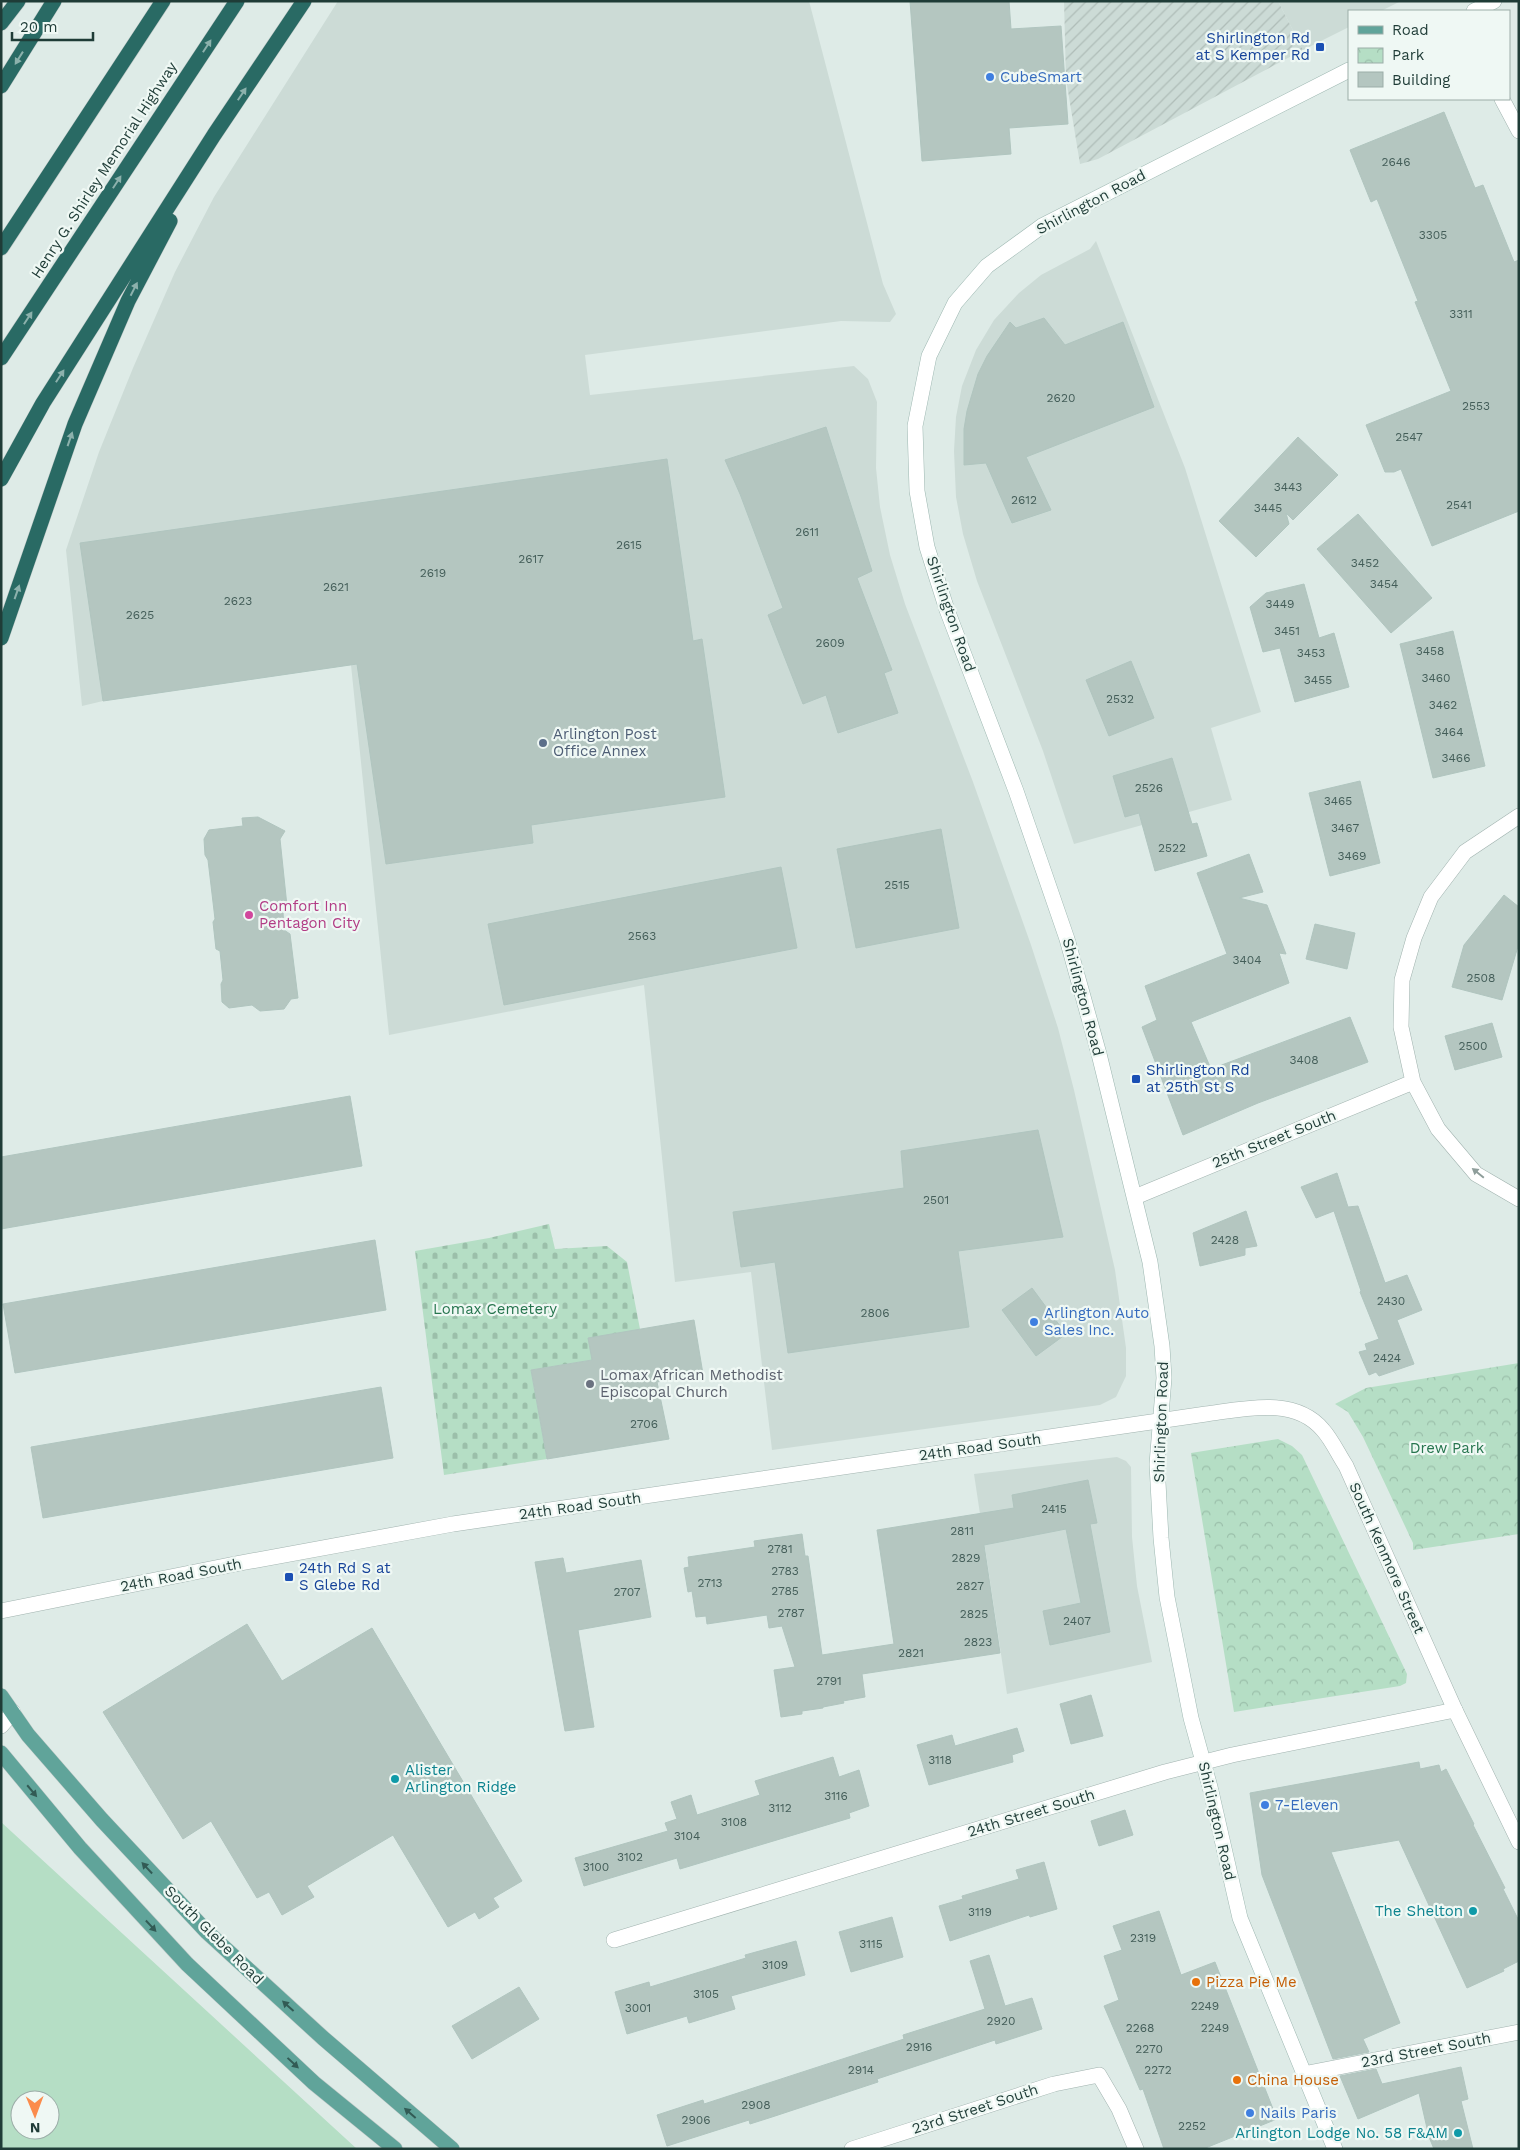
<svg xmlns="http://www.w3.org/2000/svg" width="1520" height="2150" font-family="'Work Sans',sans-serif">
<defs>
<pattern id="industrial-furrows" width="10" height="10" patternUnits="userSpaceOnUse" patternTransform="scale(1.25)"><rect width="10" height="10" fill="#ccdbd6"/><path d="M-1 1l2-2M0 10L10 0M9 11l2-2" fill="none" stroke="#afbdb8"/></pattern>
<pattern id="cemetery-stones" width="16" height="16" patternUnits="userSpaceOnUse" patternTransform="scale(1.25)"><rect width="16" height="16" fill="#b5dec5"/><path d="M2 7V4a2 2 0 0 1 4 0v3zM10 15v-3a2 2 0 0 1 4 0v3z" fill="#9bbfaa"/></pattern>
<pattern id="park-crowns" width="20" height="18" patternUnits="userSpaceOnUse" patternTransform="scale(1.25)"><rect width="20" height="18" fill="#b5dec5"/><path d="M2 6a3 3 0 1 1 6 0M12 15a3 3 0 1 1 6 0" fill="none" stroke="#9bbfaa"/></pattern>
</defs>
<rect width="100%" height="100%" fill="#deebe7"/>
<path fill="#ccdbd6" d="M338,1H809L883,284L896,314L890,322L841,321L585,355L590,395L854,366L868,379L877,402L876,468L880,507L890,555L905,604L973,782L1031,945L1058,1028L1074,1090L1115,1270L1126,1348V1376L1116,1397L1100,1405L772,1450L751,1272L675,1282L644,985L389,1035L351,665L103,701L82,706L66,550L99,452L133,368L175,272L214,197Z
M1278,1H1401L1381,11H1349V27L1303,50Z
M1096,241L1185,468L1261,712L1211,728L1232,800L1074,844L1043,751L977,581L963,534L956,497L954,451L956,417L962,386L976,350L994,320L1019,293L1041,275L1090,249Z
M1117,1457L1126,1461L1131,1467L1132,1537L1137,1586L1152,1662L1007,1694L974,1474Z"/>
<path fill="url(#industrial-furrows)" d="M1064,1H1278L1303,50L1098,159L1080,164L1066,79Z"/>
<path fill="#b5dec5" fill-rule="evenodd" d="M1,1822L357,2149H1ZM20,2100H50V2130H20Z"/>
<path fill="url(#cemetery-stones)" d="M549,1224L555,1249L607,1246L627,1262L640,1329L592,1360L531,1370L547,1459L444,1475L415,1251L489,1238Z"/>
<path fill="url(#park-crowns)" d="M1519,1363V1534L1413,1550V1543L1363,1437L1348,1412L1335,1404L1366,1388Z
M1278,1439L1292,1446L1302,1455L1407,1674L1406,1683L1400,1686L1234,1712L1191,1453Z"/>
<path fill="#b4c6c0" stroke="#b0c5bf" d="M910,1H1009L1011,29L1061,26L1068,124L1009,128L1011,154L922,161Z
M1444,112L1475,188L1483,185L1514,262L1519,260V511L1432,546L1401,469L1394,472H1385L1366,425L1451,391L1415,302L1418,301L1377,199L1371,202L1350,150Z
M1044,318L1065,345L1123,322L1154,407L1026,457L1051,510L1012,523L986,463L964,465V429L967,411L978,374L987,356L1010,322L1016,328Z
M826,427L872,571L857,578L892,670L884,673L898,713L838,733L826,695L803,704L768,615L783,608L740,494L725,460Z
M1298,437L1338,475L1293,520L1286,513L1289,524L1256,557L1219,521Z
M667,459L693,641L702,639L725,797L531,825L533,843L386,864L357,664L103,701L80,543Z
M1358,514L1432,598L1391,633L1317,549Z
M1304,584L1319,638L1334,633L1349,687L1295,702L1280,648L1263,652L1250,607L1266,593Z
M1453,631L1485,766L1433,778L1400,644Z
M1131,661L1154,718L1109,736L1086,680Z
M1172,758L1192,824L1197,823L1207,856L1155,871L1139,813L1125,817L1113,776Z
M1360,781L1380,863L1330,876L1309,793Z
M258,817L285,831L280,839L287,906L283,912L284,930L290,934L298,998L291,999L284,1009L260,1011L252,1005L229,1008L222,1002L221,984L223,980L220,951L216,949L213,922L215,919L208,860L205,855L204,839L209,830L243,826L242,818Z
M941,829L959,928L856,948L837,849Z
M1249,854L1263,892L1239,898L1267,905L1286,954L1279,953L1289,983L1191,1022L1211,1069L1350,1017L1368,1062L1258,1103L1183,1135L1142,1027L1157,1020L1145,986L1227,954L1197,873Z
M781,867L797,948L504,1005L488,924Z
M1504,895L1519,907V943L1502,1000L1452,987L1464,945Z
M1315,924L1355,933L1347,969L1306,959Z
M1492,1023L1502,1057L1455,1070L1445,1036Z
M350,1096L362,1166L1,1229V1157Z
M1038,1130L1063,1237L958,1251L969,1327L788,1353L775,1262L741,1267L733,1212L904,1188L901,1151Z
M1337,1173L1348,1207L1358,1206L1385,1283L1407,1275L1422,1310L1397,1320L1414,1364L1379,1376L1376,1372L1369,1375L1359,1352L1367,1350L1365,1344L1379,1339L1360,1292L1361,1291L1334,1211L1316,1218L1301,1187Z
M1246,1211L1257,1246L1245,1248V1255L1200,1266L1193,1233Z
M375,1240L386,1310L15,1373L3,1304Z
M1032,1288L1066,1334L1036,1356L1002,1310Z
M694,1320L703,1374L657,1382L669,1439L547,1459L531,1370L592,1360L588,1338Z
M381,1387L393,1458L43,1518L31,1447Z
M1088,1480L1097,1523L1090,1524L1110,1632L1050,1645L1043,1611L1081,1603L1066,1529L984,1545L1000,1653L862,1674L865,1697L843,1701L844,1703L823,1707V1708L802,1711V1714L781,1717L774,1670L795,1667L782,1626L769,1628L767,1615L707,1624L706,1616L696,1617L692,1591L688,1592L684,1568L689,1567L688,1557L755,1547L754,1541L802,1534L805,1556H808L822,1655L894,1644L877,1530L1014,1508L1012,1495Z
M563,1558L566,1573L641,1560L651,1617L578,1630L594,1727L565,1731L535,1562Z
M247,1624L282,1681L372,1628L522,1881L493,1898L499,1907L479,1919L475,1912L448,1927L393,1835L307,1886L314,1897L282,1915L269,1892L257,1898L211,1821L183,1839L103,1712Z
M1091,1695L1103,1736L1071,1744L1060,1704Z
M1017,1728L1024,1751L1012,1755L1013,1762L929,1785L917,1745L952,1735L955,1746Z
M833,1757L839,1777L859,1770L869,1806L849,1813L850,1818L680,1869L677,1858L584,1886L575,1858L668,1831L665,1823L677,1819L671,1802L691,1795L697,1815L760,1795L755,1781Z
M1419,1762L1420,1769L1439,1765L1441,1772L1446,1769L1474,1824L1473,1825L1505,1888L1503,1889L1519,1921V1961L1503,1969L1504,1971L1467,1988L1399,1840L1331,1852L1400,2023L1363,2039L1369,2052L1333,2059L1262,1875L1250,1793Z
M1125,1810L1133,1835L1099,1846L1091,1821Z
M1044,1862L1057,1909L1030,1917L1029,1915L950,1941L939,1906L963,1899L962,1896L1019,1879L1016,1870Z
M1159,1911L1181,1975L1215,1962L1277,2119L1203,2149H1164L1143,2089L1140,2090L1104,2006L1119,2000L1104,1956L1122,1950L1113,1926Z
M892,1917L903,1957L851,1972L839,1932Z
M796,1941L805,1975L731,1996L735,2009L689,2023L687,2016L627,2034L615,1992L649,1982L650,1987L746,1958L745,1955Z
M989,1955L1005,2006L1032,1998L1042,2029L996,2044L995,2040L877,2079L878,2082L772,2117L750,2124L749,2120L667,2146L657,2115L703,2100L704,2104L904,2039L903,2035L985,2009L970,1961Z
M519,1987L539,2019L472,2059L452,2026Z
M1461,2067L1468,2099L1461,2101L1473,2149H1434L1429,2137L1419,2093L1358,2119L1340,2076L1376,2069L1382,2084Z"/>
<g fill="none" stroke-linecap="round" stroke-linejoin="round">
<defs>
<path id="minor" d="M1502,99L1519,131
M1519,816L1465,852L1431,897L1414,938L1402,980L1401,1027L1413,1082L1438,1129L1476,1174L1519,1199
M1135,1197L1413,1082
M1,1726L13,1712
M614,1940L1165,1772L1232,1755L1455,1710
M1303,2074L1519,2032
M852,2149L1054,2084L1099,2075L1119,2109L1136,2149"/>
<path id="tertiary" d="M1,1611L235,1564L453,1524L1206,1414C1244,1409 1295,1396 1323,1430C1332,1440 1338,1454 1346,1466L1455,1710L1519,1842"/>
<path id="secondary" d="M1474,11L1494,1
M1335,2149L1240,1918L1210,1787L1191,1718L1167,1597L1161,1538L1157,1464L1164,1378L1162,1346L1150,1262L1099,1054L1067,939L1016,791L947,610L927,547L917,491L915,426L929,356L955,303L987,266L1042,226L1349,70"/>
<path id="primary" d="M1,1696L28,1735L102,1820L207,1932L323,2038L452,2149
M1,1753L80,1848L187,1964L314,2083L395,2149"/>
<path id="motorway" d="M1,23L18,1
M1,86L54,1
M1,248L163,1
M1,358L237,1
M1,479L43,403L214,135L304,1
M1,638L75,424L128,301L170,221"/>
</defs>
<use href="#minor" stroke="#a1b3af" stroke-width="16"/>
<use href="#tertiary" stroke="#a1b3af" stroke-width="16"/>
<use href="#secondary" stroke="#9db7b1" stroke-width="16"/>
<use href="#primary" stroke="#c0c8c7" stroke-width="16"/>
<use href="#motorway" stroke="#c0c8c7" stroke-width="16"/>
<use href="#minor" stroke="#fff" stroke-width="15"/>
<use href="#tertiary" stroke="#fff" stroke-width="15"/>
<use href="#secondary" stroke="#fff" stroke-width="15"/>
<use href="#primary" stroke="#60a49a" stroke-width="15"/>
<use href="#motorway" stroke="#296a64" stroke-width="15"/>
</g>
<defs><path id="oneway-solid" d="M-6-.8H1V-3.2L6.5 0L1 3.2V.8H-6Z" transform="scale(1.25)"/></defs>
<g fill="#8cb1ac">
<use href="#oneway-solid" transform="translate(207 46) rotate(-57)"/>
<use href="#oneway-solid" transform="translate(19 58) rotate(122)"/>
<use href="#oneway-solid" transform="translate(242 94) rotate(-56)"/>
<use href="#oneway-solid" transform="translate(117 182) rotate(-57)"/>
<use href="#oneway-solid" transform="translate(134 289) rotate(-63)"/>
<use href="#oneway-solid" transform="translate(28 318) rotate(-57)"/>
<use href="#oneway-solid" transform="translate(60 376) rotate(-57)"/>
<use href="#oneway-solid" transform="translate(70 439) rotate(-71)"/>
<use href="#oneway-solid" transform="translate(17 592) rotate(-71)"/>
</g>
<use fill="#8f9e9b" href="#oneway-solid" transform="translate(1478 1173) rotate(-141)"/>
<g fill="#325b55">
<use href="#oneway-solid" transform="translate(32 1791) rotate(50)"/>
<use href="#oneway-solid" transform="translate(147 1868) rotate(-133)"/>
<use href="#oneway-solid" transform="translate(151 1926) rotate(47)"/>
<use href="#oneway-solid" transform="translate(288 2006) rotate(-138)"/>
<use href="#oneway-solid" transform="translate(293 2063) rotate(43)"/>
<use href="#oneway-solid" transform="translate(410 2113) rotate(-139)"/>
</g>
<g fill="#1a4fb4" stroke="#eff8f4" stroke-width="2">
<rect x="1315" y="42" width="10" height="10" rx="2.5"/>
<rect x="1131" y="1074" width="10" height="10" rx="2.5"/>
<rect x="284" y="1572" width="10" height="10" rx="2.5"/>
</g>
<g fill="#3f7fe0" stroke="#eff8f4" stroke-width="2">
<circle cx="990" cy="77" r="5"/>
<circle cx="1034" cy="1322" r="5"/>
<circle cx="1265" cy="1805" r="5"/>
<circle cx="1250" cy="2113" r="5"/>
</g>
<circle fill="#5c6f8a" stroke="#eff8f4" stroke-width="2" cx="543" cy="743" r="5"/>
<circle fill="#d1479c" stroke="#eff8f4" stroke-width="2" cx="249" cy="915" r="5"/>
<circle fill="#6b7280" stroke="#eff8f4" stroke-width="2" cx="590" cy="1384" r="5"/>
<g fill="#0f9aa8" stroke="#eff8f4" stroke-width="2">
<circle cx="395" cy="1779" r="5"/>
<circle cx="1473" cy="1911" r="5"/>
<circle cx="1458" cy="2133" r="5"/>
</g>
<g fill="#e8710a" stroke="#eff8f4" stroke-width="2">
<circle cx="1196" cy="1982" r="5"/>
<circle cx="1237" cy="2080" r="5"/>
</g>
<g text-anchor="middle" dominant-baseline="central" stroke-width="4.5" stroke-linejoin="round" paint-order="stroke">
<g font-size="12" fill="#445e59">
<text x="1396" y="162">2646</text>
<text x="1433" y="235">3305</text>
<text x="1461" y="314">3311</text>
<text x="1061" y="398">2620</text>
<text x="1476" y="406">2553</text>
<text x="1409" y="437">2547</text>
<text x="1288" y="487">3443</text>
<text x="1024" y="500">2612</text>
<text x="1459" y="505">2541</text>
<text x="1268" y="508">3445</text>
<text x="807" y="532">2611</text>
<text x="629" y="545">2615</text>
<text x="531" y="559">2617</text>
<text x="1365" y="563">3452</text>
<text x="433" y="573">2619</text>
<text x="1384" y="584">3454</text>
<text x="336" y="587">2621</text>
<text x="238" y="601">2623</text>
<text x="1280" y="604">3449</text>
<text x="140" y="615">2625</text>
<text x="1287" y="631">3451</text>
<text x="830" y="643">2609</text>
<text x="1430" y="651">3458</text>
<text x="1311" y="653">3453</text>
<text x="1436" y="678">3460</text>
<text x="1318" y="680">3455</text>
<text x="1120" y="699">2532</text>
<text x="1443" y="705">3462</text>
<text x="1449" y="732">3464</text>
<text x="1456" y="758">3466</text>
<text x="1149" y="788">2526</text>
<text x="1338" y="801">3465</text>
<text x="1345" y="828">3467</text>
<text x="1172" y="848">2522</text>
<text x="1352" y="856">3469</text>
<text x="897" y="885">2515</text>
<text x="642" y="936">2563</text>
<text x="1247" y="960">3404</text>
<text x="1481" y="978">2508</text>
<text x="1473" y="1046">2500</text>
<text x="1304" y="1060">3408</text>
<text x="936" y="1200">2501</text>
<text x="1225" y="1240">2428</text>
<text x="1391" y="1301">2430</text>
<text x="875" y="1313">2806</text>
<text x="1387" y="1358">2424</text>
<text x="644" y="1424">2706</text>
<text x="1054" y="1509">2415</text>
<text x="962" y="1531">2811</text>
<text x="780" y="1549">2781</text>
<text x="966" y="1558">2829</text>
<text x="785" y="1571">2783</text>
<text x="710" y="1583">2713</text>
<text x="970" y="1586">2827</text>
<text x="785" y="1591">2785</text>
<text x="627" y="1592">2707</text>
<text x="791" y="1613">2787</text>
<text x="974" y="1614">2825</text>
<text x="1077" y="1621">2407</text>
<text x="978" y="1642">2823</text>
<text x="911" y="1653">2821</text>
<text x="829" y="1681">2791</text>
<text x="940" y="1760">3118</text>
<text x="836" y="1796">3116</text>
<text x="780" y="1808">3112</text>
<text x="734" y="1822">3108</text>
<text x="687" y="1836">3104</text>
<text x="630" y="1857">3102</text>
<text x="596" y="1867">3100</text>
<text x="980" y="1912">3119</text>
<text x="1143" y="1938">2319</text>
<text x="871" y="1944">3115</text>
<text x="775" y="1965">3109</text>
<text x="706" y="1994">3105</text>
<text x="1205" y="2006">2249</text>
<text x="638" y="2008">3001</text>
<text x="1001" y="2021">2920</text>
<text x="1140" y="2028">2268</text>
<text x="1215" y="2028">2249</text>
<text x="919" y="2047">2916</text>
<text x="1149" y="2049">2270</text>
<text x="861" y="2070">2914</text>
<text x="1158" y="2070">2272</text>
<text x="756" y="2105">2908</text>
<text x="696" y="2120">2906</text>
<text x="1192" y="2126">2252</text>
</g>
<g font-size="15" fill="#164399" stroke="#eff8f4" text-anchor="start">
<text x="1310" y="38" text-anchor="end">Shirlington Rd<tspan x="1310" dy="17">at S Kemper Rd</tspan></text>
<text x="1146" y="1070">Shirlington Rd<tspan x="1146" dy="17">at 25th St S</tspan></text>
<text x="299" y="1568">24th Rd S at<tspan x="299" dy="17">S Glebe Rd</tspan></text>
</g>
<g font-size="15" fill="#366cbe" stroke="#eff8f4" text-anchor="start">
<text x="1000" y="77">CubeSmart</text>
<text x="1044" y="1313">Arlington Auto<tspan x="1044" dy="17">Sales Inc.</tspan></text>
<text x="1275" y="1805">7-Eleven</text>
<text x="1260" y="2113">Nails Paris</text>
</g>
<g font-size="15" fill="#1f3c37" stroke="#eff8f4">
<text transform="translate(104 170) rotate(-57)">Henry G. Shirley Memorial Highway</text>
<text transform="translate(1091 202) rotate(-28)">Shirlington Road</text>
<text transform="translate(951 614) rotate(71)">Shirlington Road</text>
<text transform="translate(1083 997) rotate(75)">Shirlington Road</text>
<text transform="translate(1274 1139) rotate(-22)">25th Street South</text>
<text transform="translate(1161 1422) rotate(-88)">Shirlington Road</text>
<text transform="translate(980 1447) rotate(-8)">24th Road South</text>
<text transform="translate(580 1506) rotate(-8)">24th Road South</text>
<text transform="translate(1387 1558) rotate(66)">South Kenmore Street</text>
<text transform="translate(181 1575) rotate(-11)">24th Road South</text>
<text transform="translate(1031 1813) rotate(-17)">24th Street South</text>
<text transform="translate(1217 1821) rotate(77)">Shirlington Road</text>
<text transform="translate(214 1935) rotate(45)">South Glebe Road</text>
<text transform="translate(1426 2050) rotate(-11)">23rd Street South</text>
<text transform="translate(975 2109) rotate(-18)">23rd Street South</text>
</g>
<g font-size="15" fill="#4e5e75" stroke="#eff8f4" text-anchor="start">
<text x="553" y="734">Arlington Post<tspan x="553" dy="17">Office Annex</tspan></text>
</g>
<g font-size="15" fill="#b23c85" stroke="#eff8f4" text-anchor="start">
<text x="259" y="906">Comfort Inn<tspan x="259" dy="17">Pentagon City</tspan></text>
</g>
<g font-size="15" fill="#26754e" stroke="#eff8f4">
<text x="495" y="1309">Lomax Cemetery</text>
<text x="1447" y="1448">Drew Park</text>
</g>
<g font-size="15" fill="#5b616d" stroke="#eff8f4" text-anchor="start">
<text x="600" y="1375">Lomax African Methodist<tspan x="600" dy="17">Episcopal Church</tspan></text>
</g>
<g font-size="15" fill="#0d838f" stroke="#eff8f4" text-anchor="end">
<text x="405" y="1770" text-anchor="start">Alister<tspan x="405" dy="17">Arlington Ridge</tspan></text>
<text x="1463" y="1911">The Shelton</text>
<text x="1448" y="2133">Arlington Lodge No. 58 F&amp;AM</text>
</g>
<g font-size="15" fill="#c56008" stroke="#eff8f4" text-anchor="start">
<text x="1206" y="1982">Pizza Pie Me</text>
<text x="1247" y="2080">China House</text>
</g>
</g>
<rect width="1520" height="2150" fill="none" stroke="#1f3c37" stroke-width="5"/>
<rect x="1348" y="10" width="162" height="90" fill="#eff8f4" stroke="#9cada8"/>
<rect x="1358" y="26" width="25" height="8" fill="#60a49a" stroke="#9cada8"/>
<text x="1392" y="35" font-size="15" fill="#1f3c37">Road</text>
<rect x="1358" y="48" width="25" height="15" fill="url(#park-crowns)" stroke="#9cada8"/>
<text x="1392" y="60" font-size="15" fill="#1f3c37">Park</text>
<rect x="1358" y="72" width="25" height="15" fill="#b4c6c0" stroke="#9cada8"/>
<text x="1392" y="85" font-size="15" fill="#1f3c37">Building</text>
<g transform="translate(35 2115) rotate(179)"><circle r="24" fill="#eff8f4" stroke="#9cada8"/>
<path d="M0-4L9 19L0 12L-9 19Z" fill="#fb8c4c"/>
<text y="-8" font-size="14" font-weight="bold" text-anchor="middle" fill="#1f3c37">N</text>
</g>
<path d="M12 32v8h81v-8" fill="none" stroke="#1f3c37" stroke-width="2.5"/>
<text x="20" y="32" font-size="15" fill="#1f3c37" stroke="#eff8f4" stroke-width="4" paint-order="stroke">20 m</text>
</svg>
